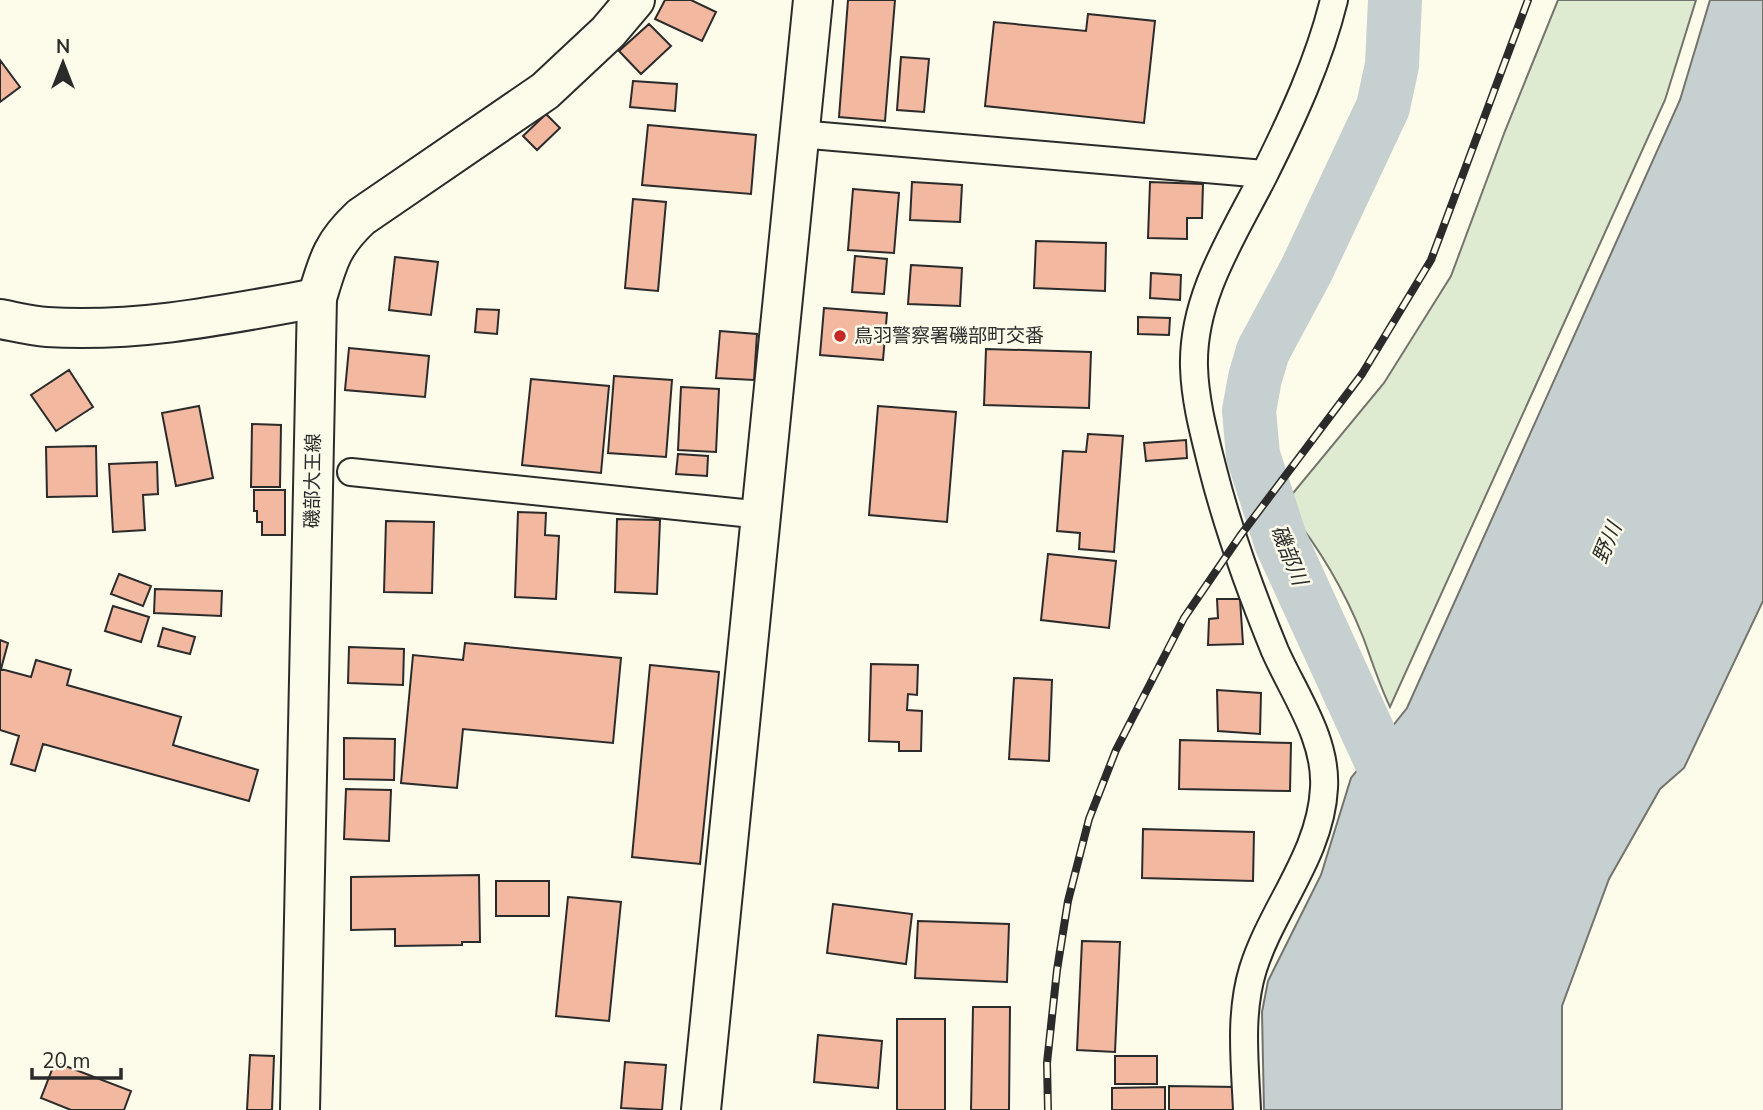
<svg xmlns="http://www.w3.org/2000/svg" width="1763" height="1110" font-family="'Nunito Sans','Noto Sans JP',sans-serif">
<rect width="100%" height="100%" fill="#fdfbea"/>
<path fill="#deebd1" stroke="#74746e" stroke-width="2" d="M1558,0H1696L1665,100L1390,707C1379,684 1372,661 1363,637C1344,589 1316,543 1284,504L1384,383L1451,276L1505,131Z"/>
<path fill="#c7d0d0" stroke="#74746e" stroke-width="2" d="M1710,0H1763V601L1684,768L1660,789L1609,879L1562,1006V1110H1264L1262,1012L1268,981L1321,875L1351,778L1407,708L1680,100Z"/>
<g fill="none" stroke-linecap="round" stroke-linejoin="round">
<path stroke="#c7d0d0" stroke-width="54" d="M1395,0L1392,65L1383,107L1306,271L1263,351L1255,378L1249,411L1253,455L1281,542L1406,815"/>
</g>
<path fill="#f2b8a0" stroke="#2b2b2b" stroke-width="2" d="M665,0H691L716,12L702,41L655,19Z
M848,0H895L885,121L839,117Z
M1088,14L1155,21L1144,123L985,106L994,22L1086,31Z
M649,24L671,46L641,74L619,51Z
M901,57L929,59L924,112L897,110Z
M0,60L20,87L0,102Z
M633,81L677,84L675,111L630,107Z
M546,114L560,128L537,150L523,136Z
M648,125L756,135L751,194L642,185Z
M912,182L962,185L960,222L910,220Z
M1150,182L1203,184L1202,218H1187V239L1148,238Z
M853,189L899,193L894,253L848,250Z
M633,199L666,202L658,291L625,288Z
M1036,241L1106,243L1105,291L1034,288Z
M855,256L887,259L884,294L852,292Z
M395,257L438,262L431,315L389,310Z
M911,265L962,268L960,306L908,304Z
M1151,273L1181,275L1180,300L1150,298Z
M824,308L887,313L883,360L820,355Z
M477,309L499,310L497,334L475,332Z
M1138,317L1170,318L1169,335L1138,334Z
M720,331L757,334L754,380L716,378Z
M349,348L429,356L425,397L345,390Z
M986,349L1091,352L1089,408L984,405Z
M69,370L93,407L56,431L31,395Z
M614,376L672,380L666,457L608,453Z
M531,379L609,386L601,473L522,465Z
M681,387L719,389L716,452L678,450Z
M199,406L213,478L176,486L162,413Z
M878,406L956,412L947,522L869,515Z
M252,424L281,425L280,487H251Z
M1088,434L1123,436L1114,552L1079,549L1080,533L1057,531L1063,451L1086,452Z
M1186,440L1187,458L1146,461L1144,443Z
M96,446L97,496L47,497L46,447Z
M678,454L708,456L707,476L676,474Z
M157,462L158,494L143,495L145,530L113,532L109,464Z
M254,490H285V535H262V522H257V511H254Z
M518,512L546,513L545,535L559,536L556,599L515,597Z
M617,519L660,520L657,594L615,592Z
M386,521L434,522L432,593L384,592Z
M1048,554L1116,561L1109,628L1041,620Z
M119,574L151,586L143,606L111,594Z
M155,589L222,591L221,616L154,613Z
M1217,599H1240L1243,644L1208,645L1209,619L1218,618Z
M113,606L149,617L141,642L105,631Z
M163,628L195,637L190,654L158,646Z
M0,640L8,643L1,669L31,677L36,660L71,670L67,685L181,717L173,745L258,770L249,801L43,744L35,771L11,764L19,736L0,730Z
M465,643L621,658L613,743L463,729L457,788L401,783L413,655L463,660Z
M349,647L404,649L403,685L348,683Z
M871,664L918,665L917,695L908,694L907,710L922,711L921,751H899V742L869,741Z
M650,665L719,672L700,864L632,857Z
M1014,678L1052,680L1049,761L1009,759Z
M1217,690L1261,693L1260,734L1218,731Z
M344,738L395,739L394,780L344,779Z
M1180,740L1291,743L1290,791L1179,789Z
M346,789L391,790L389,841L344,839Z
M1143,829L1254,832L1253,881L1142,878Z
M479,875L480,942H462V945L395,946V929L351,930V877Z
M496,881H549V916H496Z
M568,897L621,902L609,1021L556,1016Z
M833,904L912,914L906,964L827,953Z
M918,921L1009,924L1007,982L915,978Z
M1082,941L1120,942L1115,1052L1077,1050Z
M973,1007H1010L1009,1110H971Z
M897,1019H945V1110H897Z
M818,1035L882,1041L878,1088L814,1082Z
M250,1055L274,1056L272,1110H247Z
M1115,1056H1157V1084H1115Z
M55,1062L131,1091L124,1110H71L41,1098Z
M625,1062L666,1065L662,1110L621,1108Z
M1169,1086L1237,1087V1110H1169Z
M1165,1087V1110H1112V1088Z"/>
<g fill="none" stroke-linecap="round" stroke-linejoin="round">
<defs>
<path id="street" d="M799,134L1264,174
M351,472L762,515
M1247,1110C1245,1064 1239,1014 1253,969C1272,908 1321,854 1324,788C1327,739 1294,694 1275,651C1250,590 1228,530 1212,466C1204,434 1195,401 1194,367C1192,297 1233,236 1264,175C1292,119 1319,61 1334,0"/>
<path id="secondary" d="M0,319C16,322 32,326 47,327C138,333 229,314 317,298
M701,1110L813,0"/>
<path id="primary" d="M300,1110L317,298C328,261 332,244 361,217L545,91L608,32L635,0"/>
</defs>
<use href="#street" stroke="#2b2b2b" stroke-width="30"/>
<use href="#secondary" stroke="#2b2b2b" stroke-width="42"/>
<use href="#primary" stroke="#2b2b2b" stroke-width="42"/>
<use href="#street" stroke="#fdfbea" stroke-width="26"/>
<use href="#secondary" stroke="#fdfbea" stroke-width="38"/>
<use href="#primary" stroke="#fdfbea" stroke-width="38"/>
<defs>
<path id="rail" d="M1048,1110L1047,1063L1057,970L1068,901L1089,819L1116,750L1184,618L1240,536L1362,374L1431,260L1528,0"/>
</defs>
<use href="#rail" stroke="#2b2b2b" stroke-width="8"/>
<use href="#rail" stroke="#fdfbea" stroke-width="5" stroke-dasharray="16" stroke-linecap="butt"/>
</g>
<circle fill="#c62828" stroke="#fdfbea" stroke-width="2.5" cx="840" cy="336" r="7"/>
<g text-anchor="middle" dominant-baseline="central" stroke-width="5" stroke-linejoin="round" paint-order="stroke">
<g font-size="19" fill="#2b2b2b" stroke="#fdfbea" text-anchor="start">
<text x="854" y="336">鳥羽警察署磯部町交番</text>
</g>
<g font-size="19" fill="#2b2b2b" stroke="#fdfbea">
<text transform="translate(313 481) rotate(-89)">磯部大王線</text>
</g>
<g font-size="21" font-style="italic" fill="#2b2b2b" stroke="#fdfbea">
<text transform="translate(1607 543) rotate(-67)">野川</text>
<text transform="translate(1289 555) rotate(68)">磯部川</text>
</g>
</g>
<g transform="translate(63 63)" stroke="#fdfbea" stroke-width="5" paint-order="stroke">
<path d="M0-5L12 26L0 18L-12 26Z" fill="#2b2b2b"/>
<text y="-10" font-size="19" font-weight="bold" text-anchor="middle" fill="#2b2b2b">N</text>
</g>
<path d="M32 1068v10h89v-10" fill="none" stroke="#2b2b2b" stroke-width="3.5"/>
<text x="42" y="1068" font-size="21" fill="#2b2b2b" stroke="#fdfbea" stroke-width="5" paint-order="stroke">20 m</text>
</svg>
